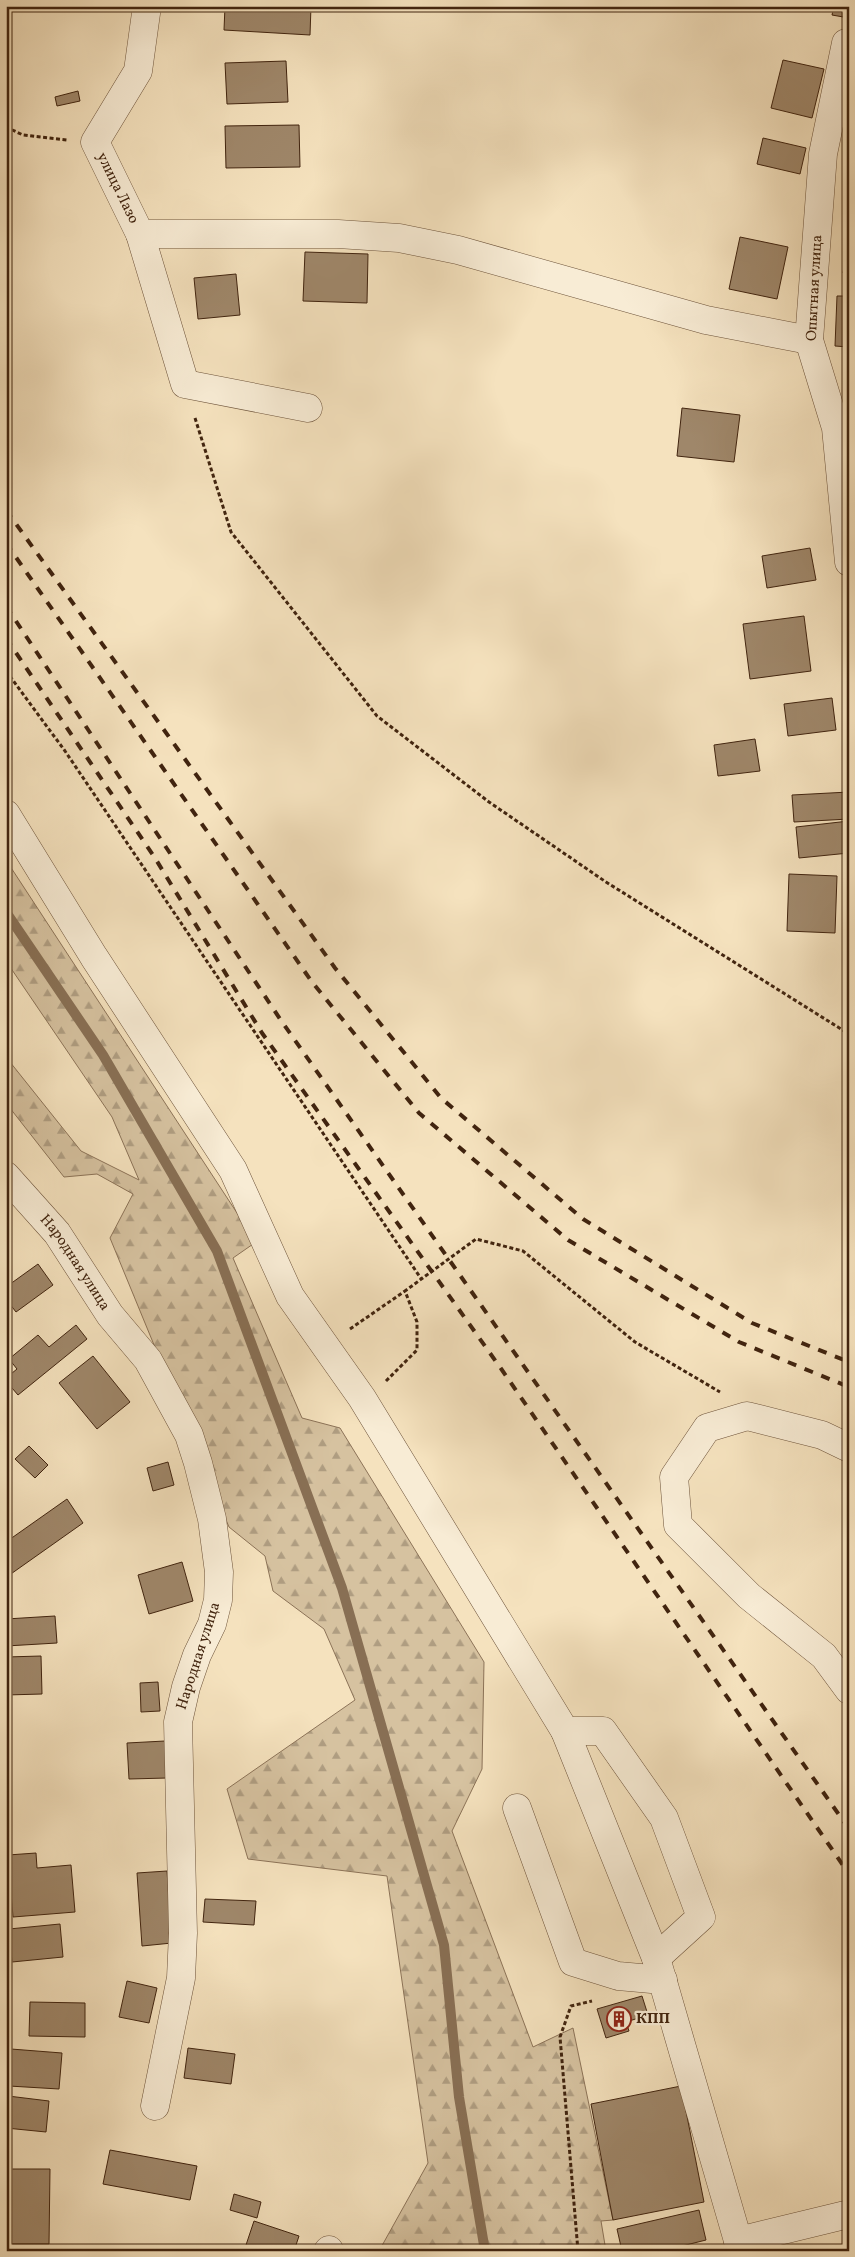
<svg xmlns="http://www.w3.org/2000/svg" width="855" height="2257" font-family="Vollkorn,serif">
<defs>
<pattern id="forest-firs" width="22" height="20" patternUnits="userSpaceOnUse" patternTransform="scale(1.25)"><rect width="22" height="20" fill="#d6c2a0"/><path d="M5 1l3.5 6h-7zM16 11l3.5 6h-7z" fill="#af9d81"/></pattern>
</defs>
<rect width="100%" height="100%" fill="#f5e2be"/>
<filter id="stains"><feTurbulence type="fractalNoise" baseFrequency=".004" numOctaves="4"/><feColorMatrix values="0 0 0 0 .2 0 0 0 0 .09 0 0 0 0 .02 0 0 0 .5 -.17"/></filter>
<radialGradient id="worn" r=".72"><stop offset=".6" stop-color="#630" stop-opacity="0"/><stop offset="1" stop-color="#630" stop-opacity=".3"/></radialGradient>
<path fill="url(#forest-firs)" stroke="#8c7358" d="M6,860L256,1242L233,1258L302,1418L340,1428L484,1662L482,1769L452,1831L533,2047L573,2028L613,2220L601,2221L606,2251H379L428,2163L387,1876L248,1859L227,1789L355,1700L324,1629L273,1591L265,1556L229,1527L110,1238L133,1194L97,1174L64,1177L6,1103V1057L81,1151L139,1180L112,1117L6,961Z"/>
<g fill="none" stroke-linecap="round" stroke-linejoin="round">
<path stroke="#886f54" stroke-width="10" d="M6,912L103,1055L217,1251L342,1588L444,1945L459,2097L485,2251"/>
</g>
<path fill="#9f876a" stroke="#41240f" d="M225,6H311L310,35L224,30Z
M834,6H849V18L832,15Z
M783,60L824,69L812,118L771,108Z
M286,61L288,102L227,104L225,63Z
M78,91L80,101L57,106L55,97Z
M299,125L300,167L226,168L225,126Z
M763,138L806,148L800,174L757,164Z
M740,237L788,247L777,299L729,289Z
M849,238V274L843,273Z
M305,252L368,254L367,303L303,301Z
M236,274L240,315L198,319L194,278Z
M837,296H849V347L835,346Z
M682,408L740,415L734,462L677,456Z
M810,548L816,580L767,588L762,556Z
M804,616L811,671L750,679L743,624Z
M832,698L836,730L788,736L784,704Z
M755,739L760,771L718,776L714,745Z
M849,792V819L794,822L792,795Z
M849,821V853L799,858L796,827Z
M789,874L837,876L835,933L787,931Z
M38,1264L53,1285L16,1312L6,1299V1287Z
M76,1325L87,1339L18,1395L6,1381V1378L17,1369L9,1359L38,1335L49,1347Z
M93,1356L130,1402L97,1429L59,1383Z
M29,1446L48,1465L35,1478L15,1459Z
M168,1462L174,1485L153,1491L147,1468Z
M67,1499L83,1523L8,1576L6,1542Z
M182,1562L193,1601L149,1614L138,1575Z
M55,1616L57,1643L6,1646V1619Z
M41,1656L42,1694L6,1695V1657Z
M158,1682L160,1711L141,1712L140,1683Z
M165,1741L167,1778L129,1779L127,1743Z
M36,1853L37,1868L71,1865L75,1912L13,1917L8,1855Z
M167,1871L172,1943L142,1946L137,1873Z
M205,1899L256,1901L254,1925L203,1922Z
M60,1924L63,1957L12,1962L9,1929Z
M127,1981L157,1988L149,2023L119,2017Z
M642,1996L648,2015L626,2022L629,2031L606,2038L597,2009Z
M30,2002L85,2003V2037L29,2036Z
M188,2048L235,2054L231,2084L184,2078Z
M11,2049L62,2053L59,2089L9,2086Z
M681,2086L704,2202L613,2220L591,2104Z
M8,2096L49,2101L46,2132L6,2128Z
M110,2150L197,2166L190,2200L103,2184Z
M6,2169H50L49,2244H6Z
M234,2194L261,2202L257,2218L230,2210Z
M699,2210L706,2240L662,2251H622L617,2229Z
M254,2221L299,2236L294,2251H244Z"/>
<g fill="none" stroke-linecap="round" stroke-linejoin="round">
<defs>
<g id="minor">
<path id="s1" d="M147,6L138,71L95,142L140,234L185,384L308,408"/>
<path d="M849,44L846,43L823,154L809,340L836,428L849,562"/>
<path d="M140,234H338L399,238L458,250L706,320L809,340"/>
<path d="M6,814L94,957L233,1170L290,1296L362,1398L565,1731L656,1958L741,2251"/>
<path id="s2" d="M6,1176L57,1233L110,1315L148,1360L189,1435L198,1463L212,1519L219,1572L218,1600L212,1624L197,1655L186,1687L178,1722L183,1933L181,1978L155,2106"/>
<path d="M849,1448L822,1435L747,1416L707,1428L674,1477L678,1525L749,1596L824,1656L849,1690"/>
<path d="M565,1731H603L664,1818L701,1917L656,1958"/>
<path d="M517,1808L573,1962L618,1976L663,1980"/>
<path d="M738,2241L849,2214"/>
<path d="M328,2251L329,2250"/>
</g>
</defs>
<use href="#minor" stroke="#6e543b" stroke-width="29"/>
<path stroke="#41240f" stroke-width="3" stroke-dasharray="4 2.5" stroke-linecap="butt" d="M6,127L23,135L67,140
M195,418L231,532L377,716L489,802L606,882L849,1034
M6,671L65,751L422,1280
M350,1329L405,1291
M386,1381L417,1350V1322L405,1291L476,1239L523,1251L635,1342L720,1392
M578,2251L560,2037L571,2006L592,2001"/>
<use href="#minor" stroke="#f8ecd5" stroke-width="28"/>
<path stroke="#41240f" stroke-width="4" stroke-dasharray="9 9" stroke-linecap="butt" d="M6,510L335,968L441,1098L583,1219L752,1323L849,1362
M6,543L312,982L419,1113L568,1240L739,1342L849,1387
M6,606L280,1019L849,1829
M6,638L155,858L262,1033L502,1370L849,1874"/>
</g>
<defs>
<symbol id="building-ring" viewBox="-11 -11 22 22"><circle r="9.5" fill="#f8ecd5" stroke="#8f2418" stroke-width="1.5"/><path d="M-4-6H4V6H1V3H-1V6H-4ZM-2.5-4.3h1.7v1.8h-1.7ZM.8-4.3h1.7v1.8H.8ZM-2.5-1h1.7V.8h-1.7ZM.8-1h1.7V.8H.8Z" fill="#8f2418"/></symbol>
</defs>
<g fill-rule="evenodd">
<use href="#building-ring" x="605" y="2005" width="28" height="28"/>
</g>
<g text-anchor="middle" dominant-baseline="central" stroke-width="4.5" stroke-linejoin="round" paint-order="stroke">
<g font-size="15" fill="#41240f" stroke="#f8ecd5">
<text stroke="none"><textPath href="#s1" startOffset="200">улица Лазо</textPath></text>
<text transform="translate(815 288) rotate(-87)">Опытная улица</text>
<text stroke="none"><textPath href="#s2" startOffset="111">Народная улица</textPath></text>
<text transform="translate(199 1656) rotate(-72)">Народная улица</text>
</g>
<g font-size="15" font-weight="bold" fill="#41240f" stroke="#f8ecd5" text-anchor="start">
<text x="636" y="2019">КПП</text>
</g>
</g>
<rect width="855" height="2257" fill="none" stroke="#f5e2be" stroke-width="25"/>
<rect x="8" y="8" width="840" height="2242" fill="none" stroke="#41240f" stroke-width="2.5"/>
<rect x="12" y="12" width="830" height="2232" fill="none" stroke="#41240f"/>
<rect width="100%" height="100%" filter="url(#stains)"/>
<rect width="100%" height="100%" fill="url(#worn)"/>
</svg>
